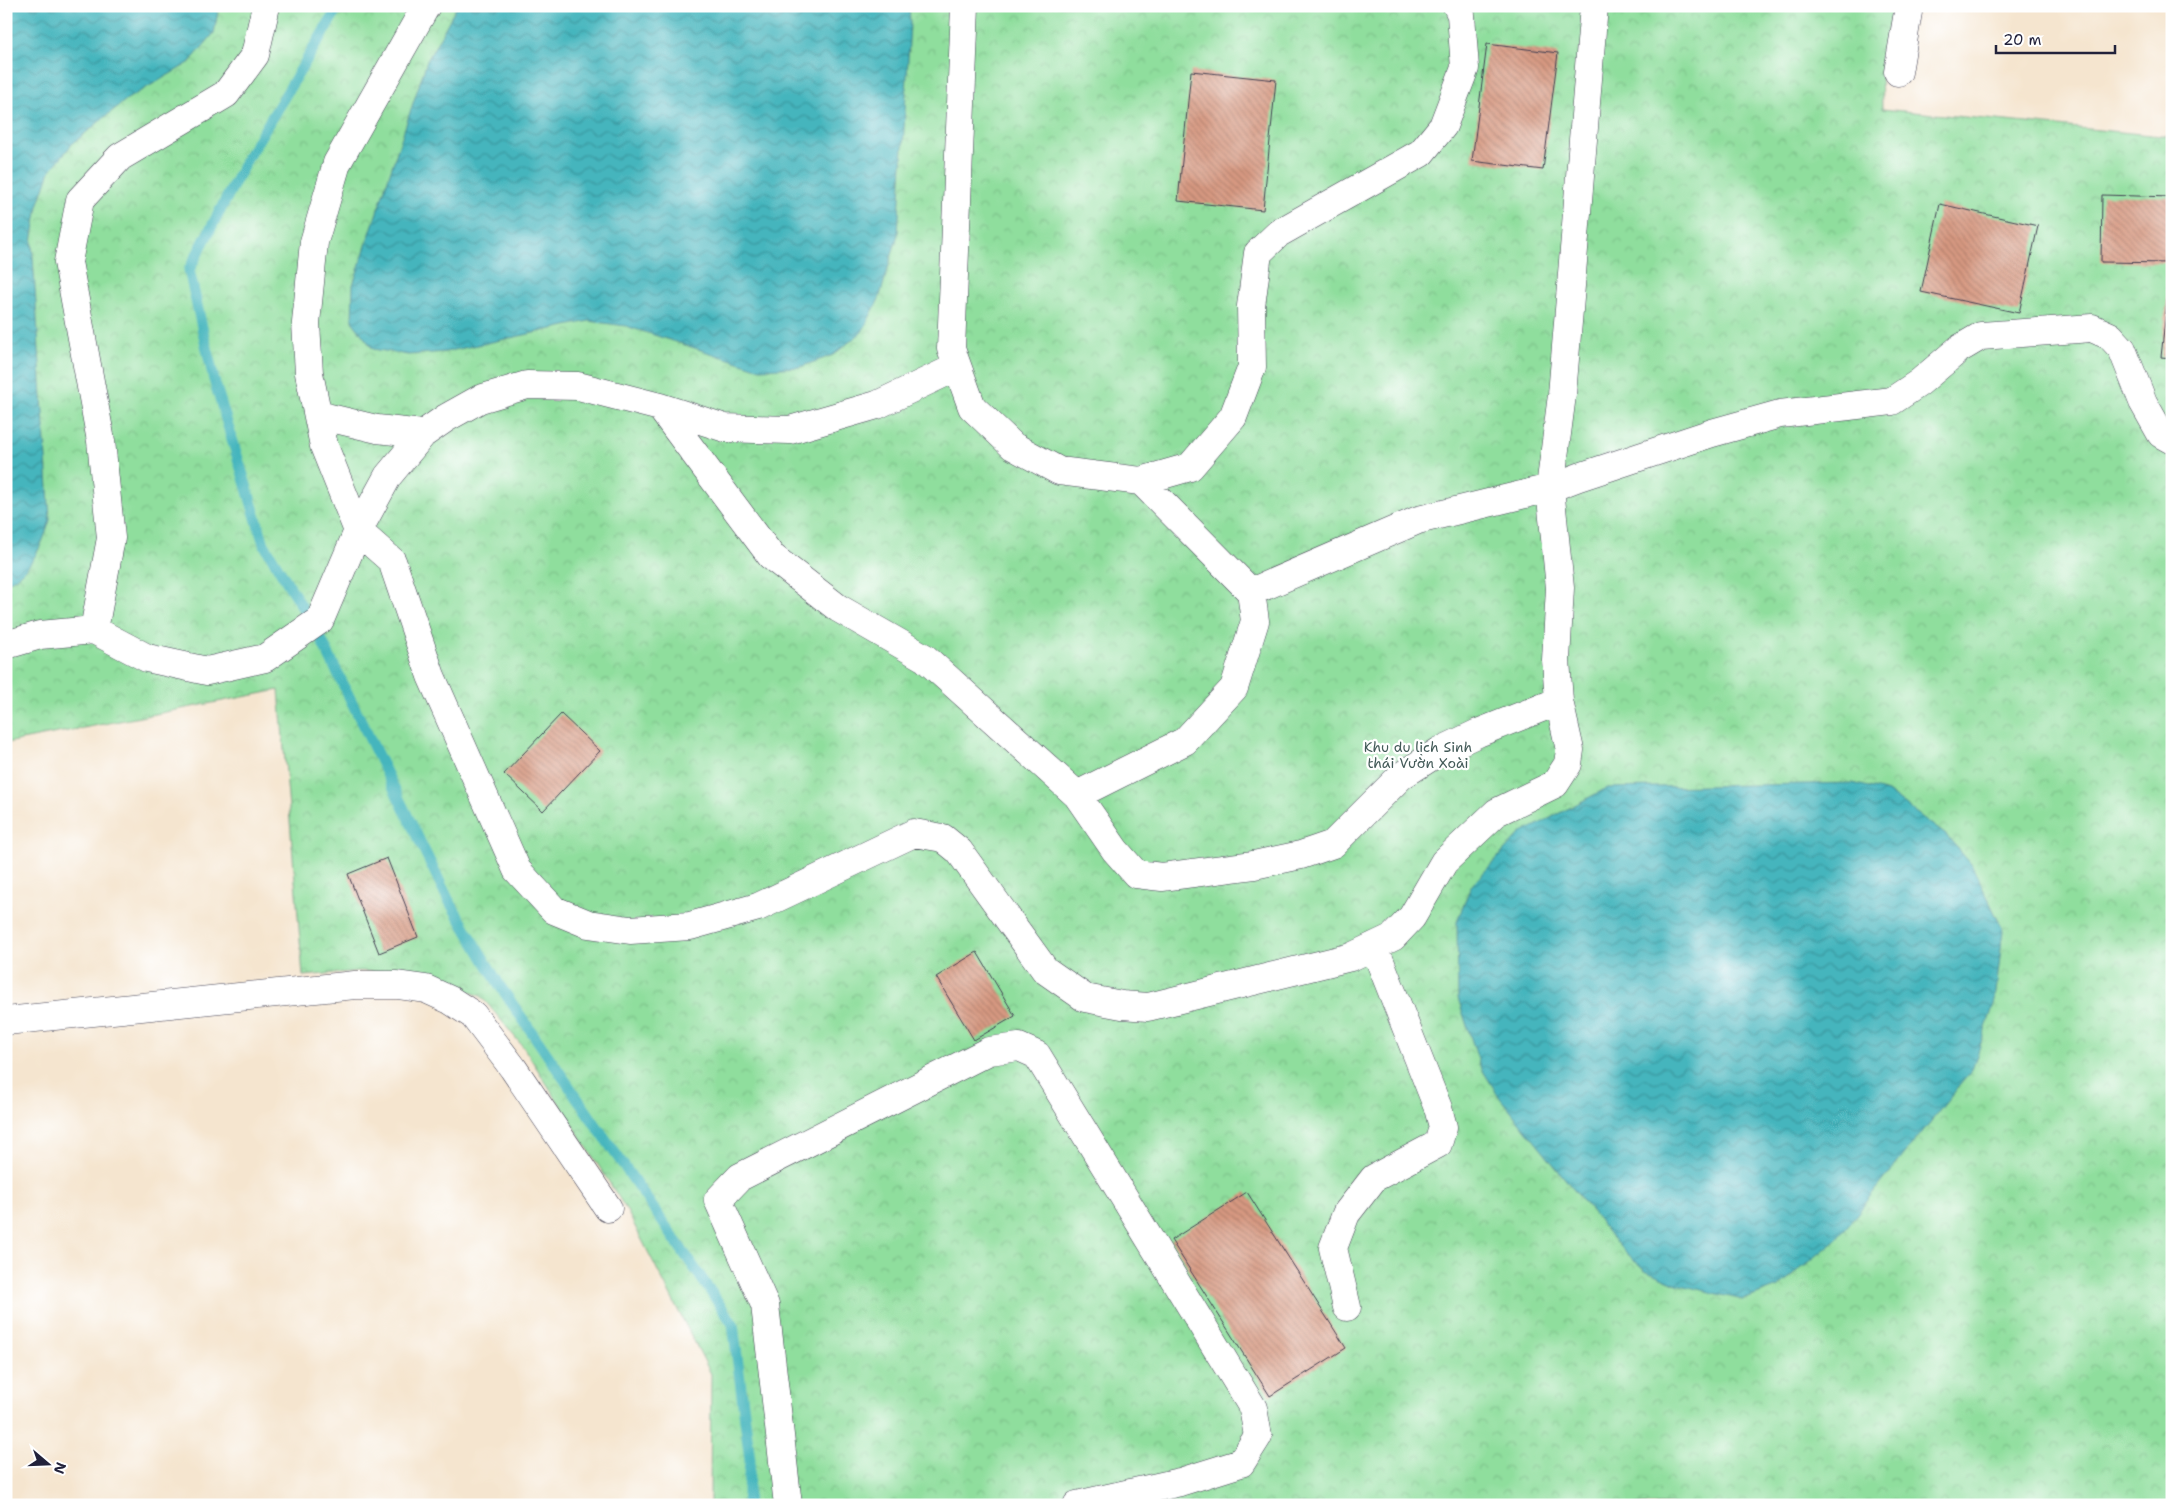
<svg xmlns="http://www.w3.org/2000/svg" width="2178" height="1511" font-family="'Shantell Sans',sans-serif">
<defs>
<pattern id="park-crowns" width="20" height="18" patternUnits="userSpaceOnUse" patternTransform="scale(1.25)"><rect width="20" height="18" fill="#8fde9d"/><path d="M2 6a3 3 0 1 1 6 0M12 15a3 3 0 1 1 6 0" fill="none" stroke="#7bbe88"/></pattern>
<pattern id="water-waves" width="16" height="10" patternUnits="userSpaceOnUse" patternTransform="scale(1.25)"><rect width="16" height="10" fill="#45b5bd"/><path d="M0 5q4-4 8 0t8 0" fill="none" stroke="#39939b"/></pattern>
<pattern id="building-back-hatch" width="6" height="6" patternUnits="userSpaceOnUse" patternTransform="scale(1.25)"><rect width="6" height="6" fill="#d79981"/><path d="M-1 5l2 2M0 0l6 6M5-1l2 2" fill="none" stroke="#ae7c6b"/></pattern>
</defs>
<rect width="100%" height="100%" fill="#fff"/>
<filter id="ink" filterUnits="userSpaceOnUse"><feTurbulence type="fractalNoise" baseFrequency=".02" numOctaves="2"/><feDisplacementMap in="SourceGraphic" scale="10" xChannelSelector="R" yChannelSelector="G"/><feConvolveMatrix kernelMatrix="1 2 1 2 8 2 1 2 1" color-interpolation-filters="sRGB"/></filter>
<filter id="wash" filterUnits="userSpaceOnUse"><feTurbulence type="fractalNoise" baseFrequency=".0096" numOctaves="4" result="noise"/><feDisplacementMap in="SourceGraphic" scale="20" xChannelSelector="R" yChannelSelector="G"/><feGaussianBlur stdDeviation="1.12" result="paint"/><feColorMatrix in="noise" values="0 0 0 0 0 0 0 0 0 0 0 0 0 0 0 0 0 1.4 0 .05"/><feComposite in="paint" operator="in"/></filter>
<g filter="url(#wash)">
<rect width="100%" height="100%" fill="#f5e5cf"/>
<path fill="url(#park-crowns)" stroke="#58806c" d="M6,6H1892L1881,68L1882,109L2172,137V1505H710L711,1374L626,1209L524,1048L481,996L418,974L361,971L303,976L279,690L6,743Z"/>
<path fill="url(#water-waves)" stroke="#346c7c" d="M6,6H219L214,33L189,63L127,99L72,144L50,171L38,206L32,242L50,520C42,545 32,571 6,583Z
M457,6H909L910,23L898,234L879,299L862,332L833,355L800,367L760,369L626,326L589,321L445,352L408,355L373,349L352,321L353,285L427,61Z
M1853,783L1888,792L1946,835L1971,864L2003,930L1995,1001L1972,1070L1836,1240L1778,1287L1743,1300L1677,1284L1645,1270L1620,1247L1500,1098L1480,1066L1458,998L1457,922L1471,886L1520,834L1607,788Z"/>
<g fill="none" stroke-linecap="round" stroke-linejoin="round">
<path stroke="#45b5bd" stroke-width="11" d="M339,6L248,157L189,270L214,380L264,544L320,637L448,899L500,986L733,1324L750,1460L747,1505"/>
</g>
<g id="blocks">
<path fill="url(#building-back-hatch)" d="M1487,44L1558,53L1543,170L1472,161Z
M1191,71L1276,80L1263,210L1178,201Z
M2102,195L2172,197V263L2101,262Z
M1940,204L2038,226L2019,313L1921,292Z
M2170,275H2172V358L2161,357Z
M561,714L600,751L543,811L504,774Z
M387,858L418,937L379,953L348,874Z
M977,952L1015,1016L974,1040L936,977Z
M1247,1192L1346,1348L1270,1396L1171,1240Z"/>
</g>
</g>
<g filter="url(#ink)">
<use href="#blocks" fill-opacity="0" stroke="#423f51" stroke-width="1"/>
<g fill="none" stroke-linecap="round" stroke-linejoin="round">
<defs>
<path id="minor" d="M426,6L337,163L314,242L306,323L309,373L324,446L358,531L392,561L431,676L517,870L554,910L588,924L630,930L690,926L758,907L914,833L943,838L959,851L1045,970L1085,998L1122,1005L1148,1007L1351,957L1393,937L1412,917L1444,862L1497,812L1555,784L1568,764L1570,750L1559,701L1556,660L1560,588L1550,488L1579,477L1712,433L1780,414L1892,401L1919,383L1959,349L1981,336L2092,328L2110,336L2122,349L2143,402L2161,434L2172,440
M965,6L951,349L972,407L1013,446L1059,471L1141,481L1190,467L1233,417L1252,367L1251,306L1258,253L1279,233L1421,153L1443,126L1465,68L1461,15L1457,6
M1898,72L1909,6
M660,407L771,556L838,608L925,658L1077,795L1115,850L1136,874L1162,877L1254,865L1301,855L1333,844L1401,776L1440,751L1478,733L1559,701
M318,415L377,429L423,434
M1141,481L1251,592L1418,520L1550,488L1562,395L1594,6
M94,630L111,538L101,441L68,262L80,200L120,157L226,94L255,55L266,6
M6,645L40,635L94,630L147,658L207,671L265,658L320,620L358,531L388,476L423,434L446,418L480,399L527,385L578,386L660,407L725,428L790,430L877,405L957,367
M1077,795L1185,741L1234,688L1255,621L1251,592
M6,1021L355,985H397L426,989L450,1000L473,1015L513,1068L608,1208
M1347,1307L1333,1248L1346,1214L1374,1178L1438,1144L1443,1127L1438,1108L1374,946
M788,1505L765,1305L718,1200L740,1177L989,1051L1019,1047L1037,1055L1253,1408L1258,1436L1241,1463L1180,1482L1077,1505"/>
</defs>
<use href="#minor" stroke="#423f51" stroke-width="29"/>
<use href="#minor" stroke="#fff" stroke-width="28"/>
</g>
</g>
<g text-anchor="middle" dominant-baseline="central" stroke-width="4.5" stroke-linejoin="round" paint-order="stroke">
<g font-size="14" fill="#435a58" stroke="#fff">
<text x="1418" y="747">Khu du lịch Sinh<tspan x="1418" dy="16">thái Vườn Xoài</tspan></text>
</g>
</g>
<rect width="2178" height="1511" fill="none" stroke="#fff" stroke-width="25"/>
<g transform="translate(48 1464) rotate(109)" stroke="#ffffff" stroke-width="4" paint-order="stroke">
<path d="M0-4L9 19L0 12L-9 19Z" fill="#22223b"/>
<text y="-8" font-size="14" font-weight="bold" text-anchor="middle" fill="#22223b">N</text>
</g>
<path d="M1996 45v8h119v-8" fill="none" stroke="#22223b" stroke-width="2.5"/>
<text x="2003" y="45" font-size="15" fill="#22223b" stroke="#ffffff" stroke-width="4" paint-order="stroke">20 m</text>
</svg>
